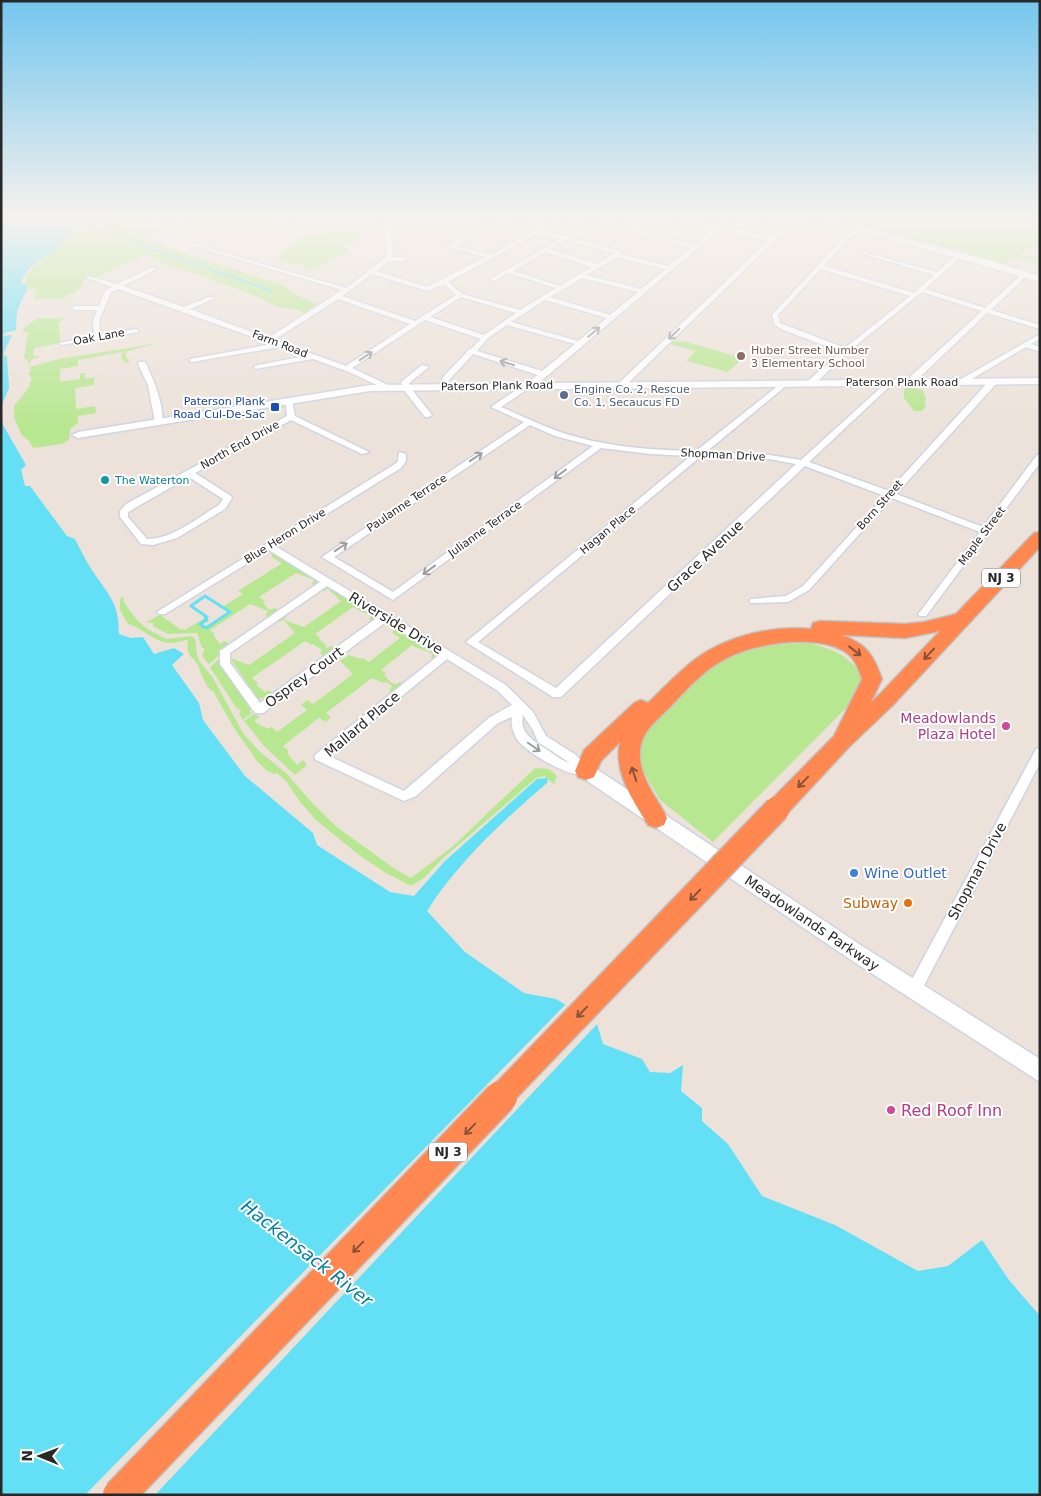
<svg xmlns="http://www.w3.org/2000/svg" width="1041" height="1496" font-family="'DejaVu Sans',sans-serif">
<rect width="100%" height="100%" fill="#ece2d9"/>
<path fill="#b8e791" d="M101,217H108L109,220L99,229L113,223L118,217C133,217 146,224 160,230L146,237L145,240L285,286L296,295L318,304L304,313L295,309L277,307L253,295L191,272L168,266L145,254L95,278L83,280L82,287L76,290L74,294H68L64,299H34L37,289H27L26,275L71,231L85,225L102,224Z
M838,217H1035L1040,227V242L1018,256L1040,257V265L1016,257L1003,265L833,220Z
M343,230L361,236L355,240L360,243L340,245L348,248V251L311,271L305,269L304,265H293L277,259L294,245L298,238Z
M38,318H64L59,323L60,343L34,348L33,356H41L31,360L30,364L24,357L28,332H23V329Z
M674,341L681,342L683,341L743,358L728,372L686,361L695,351L670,344Z
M159,343L128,351L125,354L130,362L125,363L122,360L121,355L124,352L78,360V366L60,369V382L80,379V373H85V379L106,375L94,378V385L75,388L76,409L95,406L96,413L78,416V423L70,429L69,440L62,444L33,448L30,442L21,434L14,417V406L30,386L29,384L32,379L28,373L31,371L29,367L60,359Z
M907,387L923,390L926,399L924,402L926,406L922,411H914L904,398V389Z
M271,551L316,580L317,583L315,585L312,584L314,580L296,573L259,597L265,601L263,603L269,610L275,608L278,610L268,617L265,615L268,611L250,604L210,630L215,634L213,635L220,644L225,641L229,644C219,650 219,659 208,664L202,655L205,649L202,648L197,633L168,634L153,626V623L146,622L160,615L180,629L185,630L205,618L207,620L200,624L206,628L230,612L222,607L243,594L238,591L281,564V563L272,557Z
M325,588L330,589L371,614L373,619L371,621L369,620L371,615L364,613L353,607L315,634L320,638L319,639L325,644L326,648L333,646L335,648L324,656L320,653L322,650L313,644L311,645L305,641L252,678L258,683L256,685L265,692L269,690L273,693L268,697L258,699L230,658L249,665L295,633L284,620L278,622L275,621L285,614L287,615L284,620L304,627L341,601L328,589L324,591L321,589Z
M123,596L124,602L136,619L147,629L166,639L192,636L195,639L197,655L200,662L213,678L243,733L259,751L286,773L313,804L338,828L395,869L411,878L452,847L535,768L549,769L557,776L554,784L544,776L535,779L441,860L425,877L411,886L386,873L359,855L316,820L301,803L286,781L277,773L274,774L267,771L257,761L234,728L213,691L209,689C205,682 201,675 199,668C195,656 185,659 188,640C183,640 177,643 172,643C156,644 143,628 128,624L120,610V599Z
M384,624H387L434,654L435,658L431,659L432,654C425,649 419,650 412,645L381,670L386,673L384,675C389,679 389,684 397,684L400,682L403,684L392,693L389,691L392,686L387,682L383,683L372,678L326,713L331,717L326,722L319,718L283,746L289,751L287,753L297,765L303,760L307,765L295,775L264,746L244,721L254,714L260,717L255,720L256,723L269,729L271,727L277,732L307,710L301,705L307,700L313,704L353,674L340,661L349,655L360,659L362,658L369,662L400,638L393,633V629Z
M810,643C837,652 845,652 862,676L855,699L713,842L660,800L639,764L640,736L708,669L739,653L773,645Z
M219,659L220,665L223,666L245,701L252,707L250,711L252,713L243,720L239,714L241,710L237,709L210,667Z"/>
<path fill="#d1ef8c" d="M166,217H172L166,222L168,228C182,234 266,232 281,227C286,225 290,223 291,217H296V219C285,238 205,233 182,233L169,232L161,228V221Z
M189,217H274L270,227L183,228Z"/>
<path fill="#64e0f6" d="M1,217H101L102,224C91,225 81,226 72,231C64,235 61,242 56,248C44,260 26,265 21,284H27V289L17,311L16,330L5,333L3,336L12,335L3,355L7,356L9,388L1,407Z
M1,412L3,425L26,465L21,470L25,486H30L67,536L75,539C80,548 84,558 90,567C107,594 119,600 119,634L131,638L143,637L154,654L174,648L184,654L172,665L199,703L203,720L245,776L313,833L317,845L390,892L414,896L445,861L537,779L548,778L547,783C503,821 458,862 427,911L465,952L524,993L556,999L597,1024L603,1044L642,1059L650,1072L670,1073L683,1065L681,1091L702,1108V1121L728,1144L762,1196L835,1225L918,1271L948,1266L982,1240L1009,1280L1040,1316V1495H1Z"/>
<path fill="#ece2d9" d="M567,1003L599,1022L155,1495H85Z"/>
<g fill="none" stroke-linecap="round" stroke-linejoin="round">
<path stroke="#64e0f6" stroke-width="2" d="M91,224L100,225
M105,226C157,257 217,268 272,292"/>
<path stroke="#64e0f6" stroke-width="3" d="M205,596L230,612L206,628L200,624L207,620L205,618L207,617L191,606Z"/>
<defs>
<path id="street" d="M382,217H388L393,254L392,257H404L407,259L404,261H389L376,271L427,287L485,257L447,246L465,236L470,237L455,246L490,255L533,232L481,217H490L538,229L561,217H568L543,231L620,251V254L669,266L691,248L583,217H592L694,245L714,228L670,217H680L718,225L728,217H734L723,227L771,237L793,217H799L625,386L618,384L769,240L720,229L547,376L501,407C520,415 540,425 560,432C604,447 651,450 696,451L784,381H787V385L706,452L769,455L801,460L888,381H891V385L809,462L889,491L990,380H993L997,382L996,384L896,494L983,527L1037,455H1040V463L926,616H920L918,614L920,612L980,532L892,498L809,590L788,602L751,603L749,601L751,599L786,596L803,586L885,496L805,466L561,697H553L466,642L691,456L651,454L601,448L393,600L322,557L524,422L491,407L538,375L473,354L449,380L446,389H440L439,387L443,377L467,352L468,350L471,349L481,339L425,320L352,368L388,385V389H385L349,372L313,359L255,369L254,367L258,365L305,356L280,347L192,362L190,361V359L272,344L118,289L111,292L99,321L101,335L136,329L139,331L138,332L62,345L59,343L94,336L93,321L97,310H75L72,308L75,306H99L105,291L112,287L87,278V276L117,284L153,267L155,268V270L123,286L184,307L209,297H213V299L190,309L268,338L342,290L160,236V234L346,288L385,258L387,254ZM539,233L560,239L489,280L494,281L508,273L556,288L520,310L462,294L448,282ZM566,240L614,253L597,264L549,249ZM545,252L592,267L560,286L513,271ZM617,257L666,269L641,289L586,275ZM372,274L427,291L444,284L456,295L415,321L342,296ZM582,278L638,292L610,315L550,297ZM461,297L516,313L484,335L430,317ZM338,299L410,324L346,366L274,340ZM545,300L607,318L578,341L511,322ZM507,325L575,344L542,371L477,351L487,339ZM530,425L555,436L593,446L393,592L334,557ZM700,457L769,459L796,464L556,688L478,642Z
M860,226L862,229L845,242L824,266L914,293L934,275L863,254V252L937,272L958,254H962V256L925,289L985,308L1023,273H1027V275L991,310L1040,325V329L987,313L918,379L917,385H911V376L982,311L922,292L848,352L814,385H808V381L841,352L781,329L774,324L772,315L841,240ZM821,269L910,296L845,348L780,323L778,315Z
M1040,334V339L1031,344L1040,347V352L1026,347L963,384L956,382Z
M139,362H145C153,377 165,407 162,424L155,422L148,385L138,364Z
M422,365L429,367L409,383L410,387L432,415L428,417H425L403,389L401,382Z
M285,398L292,400L295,416L369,452L362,454L291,420L195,473L231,496L232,498L225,509L177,538L153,545L141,544L120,517V511L126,504L287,416ZM189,477L223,499L219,505C197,518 173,539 147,539L128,517V512Z
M399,452L406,454V461L401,468L275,546L506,685L533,712L546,736L576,755L592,771L590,774C572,780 536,757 522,745C515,739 510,726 512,717L498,723L416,796L404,801L316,760L314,757L316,754L439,655L386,622L263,713H255L220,664V651L320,582L269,550L165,614H159L157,612L395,464L398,461ZM327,586L378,617L260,703L230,663V653ZM447,659L498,691L512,705L490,717L404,791L329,756ZM523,715L533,730L538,742L570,763C563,761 556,756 549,751C536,742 519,735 523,715Z
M1040,748V763L919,995L914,997L909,995L907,990L909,985L1036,749Z"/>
<path id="secondary" d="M813,217H826L992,261L1040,276V282Z
M1040,378V384L370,391L78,438L72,435L78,432L370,385Z
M586,764L592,766L859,944L1040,1059V1082L845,956L580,776L578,771L580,766Z"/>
<path id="highway" d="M1040,532V547L893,705L849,747L785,816L777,818L769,816L766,809L769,802L834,736L862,679C858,668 855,658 844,651C815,634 754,643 725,659C704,670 687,689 671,706C657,720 641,731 640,752C638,777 657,797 667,818L664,825L656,828L648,825C633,800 613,772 620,742L601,761L594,777L586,780L578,777L575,771L584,750L634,703L641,700L648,703C664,688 679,671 697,658C727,636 774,625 811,629L813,623L820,621L905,624L924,622L956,614L1034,533ZM940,631L879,695L871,702L882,679C873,654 867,645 842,635L905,638Z"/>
</defs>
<use href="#street" stroke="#ced4e3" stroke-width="3"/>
<use href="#secondary" stroke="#ced4e3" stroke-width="3"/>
<use href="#highway" stroke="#c3c3c3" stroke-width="3"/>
<use href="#street" fill="#fff" fill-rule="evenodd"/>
<use href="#secondary" fill="#fff" fill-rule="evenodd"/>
<use href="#highway" fill="#ff8851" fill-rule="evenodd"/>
<defs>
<path id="highway-bridge-far1" d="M499,1098L777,809"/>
<path id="highway-bridge" d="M119,1495L501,1097"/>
</defs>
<use href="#highway-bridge-far1" stroke="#c3c3c3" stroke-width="28" stroke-linecap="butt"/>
<use href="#highway-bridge" stroke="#c3c3c3" stroke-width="35" stroke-linecap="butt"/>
<use href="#highway-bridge-far1" stroke="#ff8851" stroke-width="25"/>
<use href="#highway-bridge" stroke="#ff8851" stroke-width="32"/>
</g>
<defs><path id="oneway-shaft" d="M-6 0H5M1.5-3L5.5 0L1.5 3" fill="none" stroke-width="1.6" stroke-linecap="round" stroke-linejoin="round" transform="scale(1.25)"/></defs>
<g stroke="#9e9e9e">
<use href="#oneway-shaft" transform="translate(594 332) rotate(-40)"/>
<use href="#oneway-shaft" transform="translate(674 334) rotate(136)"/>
<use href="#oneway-shaft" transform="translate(366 356) rotate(-34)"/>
<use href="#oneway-shaft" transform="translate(507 363) rotate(-163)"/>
<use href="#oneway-shaft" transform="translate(476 457) rotate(-34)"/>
<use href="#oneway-shaft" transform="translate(560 474) rotate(143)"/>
<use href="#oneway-shaft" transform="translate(341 547) rotate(-34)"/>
<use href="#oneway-shaft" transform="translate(429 570) rotate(144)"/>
<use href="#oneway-shaft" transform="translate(534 747) rotate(35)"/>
</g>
<g stroke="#89533a">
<use href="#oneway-shaft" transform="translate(855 651) rotate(38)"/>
<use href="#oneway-shaft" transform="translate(929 654) rotate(133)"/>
<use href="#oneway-shaft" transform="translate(634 774) rotate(-108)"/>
<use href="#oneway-shaft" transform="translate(803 782) rotate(134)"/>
<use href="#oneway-shaft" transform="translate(695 895) rotate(134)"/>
<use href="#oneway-shaft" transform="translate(582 1012) rotate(134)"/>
<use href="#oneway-shaft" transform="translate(470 1129) rotate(134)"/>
<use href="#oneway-shaft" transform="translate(358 1247) rotate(134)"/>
</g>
<linearGradient id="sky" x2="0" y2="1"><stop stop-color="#73c6ee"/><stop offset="0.51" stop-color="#f6f2ee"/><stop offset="1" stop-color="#f6f2ee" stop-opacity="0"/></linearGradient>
<rect width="1041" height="426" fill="url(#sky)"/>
<circle fill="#8d6e63" stroke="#fff" stroke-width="2" cx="741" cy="356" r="5"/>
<circle fill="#5c6f8a" stroke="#fff" stroke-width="2" cx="564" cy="395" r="5"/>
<rect fill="#1a4fb4" stroke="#fff" stroke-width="2" x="270" y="402" width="10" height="10" rx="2.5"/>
<circle fill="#0f9aa8" stroke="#fff" stroke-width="2" cx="105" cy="480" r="5"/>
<g fill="#d1479c" stroke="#fff" stroke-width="2">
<circle cx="1006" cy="726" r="5"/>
<circle cx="891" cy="1110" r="5"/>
</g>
<circle fill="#3f7fe0" stroke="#fff" stroke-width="2" cx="854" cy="873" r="5"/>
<circle fill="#e8710a" stroke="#fff" stroke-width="2" cx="908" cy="903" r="5"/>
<g text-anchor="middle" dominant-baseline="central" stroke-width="4" stroke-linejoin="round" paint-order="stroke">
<g font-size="11" fill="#282828" stroke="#fff">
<text transform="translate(99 337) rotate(-10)">Oak Lane</text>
<text transform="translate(280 344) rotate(21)">Farm Road</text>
<text x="902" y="382">Paterson Plank Road</text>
<text transform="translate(497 386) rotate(-1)">Paterson Plank Road</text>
<text transform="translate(240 445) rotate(-29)">North End Drive</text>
<text transform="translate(723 455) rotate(3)">Shopman Drive</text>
<text transform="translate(407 503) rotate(-34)">Paulanne Terrace</text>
<text transform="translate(880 505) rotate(-48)">Born Street</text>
<text transform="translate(485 529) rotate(-36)">Julianne Terrace</text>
<text transform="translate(608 530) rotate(-40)">Hagan Place</text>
<text transform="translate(285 536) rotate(-32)">Blue Heron Drive</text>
<text transform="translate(982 536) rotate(-53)">Maple Street</text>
</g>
<g font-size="11" fill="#785e54" stroke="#fff" text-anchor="start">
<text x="751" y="350">Huber Street Number<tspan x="751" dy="13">3 Elementary School</tspan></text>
</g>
<g font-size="11" fill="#4e5e75" stroke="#fff" text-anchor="start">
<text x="574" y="389">Engine Co. 2, Rescue<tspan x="574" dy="13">Co. 1, Secaucus FD</tspan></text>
</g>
<g font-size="11" fill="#164399" stroke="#fff" text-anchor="end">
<text x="265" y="401">Paterson Plank<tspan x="265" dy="13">Road Cul-De-Sac</tspan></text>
</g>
<g font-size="11" fill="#0d838f" stroke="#fff" text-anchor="start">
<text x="115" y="480">The Waterton</text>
</g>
<g fill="#fff" stroke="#686868" stroke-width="1">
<rect x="982" y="568.5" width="38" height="19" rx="4"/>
<rect x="429" y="1142.5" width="38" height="19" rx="4"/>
</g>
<g font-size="12" font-weight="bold" fill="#282828">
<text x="1001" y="578">NJ 3</text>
<text x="448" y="1152">NJ 3</text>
</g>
<g font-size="14" fill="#282828" stroke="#fff">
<text transform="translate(705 556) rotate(-43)">Grace Avenue</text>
<text transform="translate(396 623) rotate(31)">Riverside Drive</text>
<text transform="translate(304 677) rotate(-36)">Osprey Court</text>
<text transform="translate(362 724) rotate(-40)">Mallard Place</text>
<text transform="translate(977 871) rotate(-62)">Shopman Drive</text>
<text transform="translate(812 923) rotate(34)">Meadowlands Parkway</text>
</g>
<g font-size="14" fill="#b23c85" stroke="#fff" text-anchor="end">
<text x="996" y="718">Meadowlands<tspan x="996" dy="16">Plaza Hotel</tspan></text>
</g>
<g font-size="14" fill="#366cbe" stroke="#fff" text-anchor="start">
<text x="864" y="873">Wine Outlet</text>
</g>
<g font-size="14" fill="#c56008" stroke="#fff" text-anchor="end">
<text x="898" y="903">Subway</text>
</g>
<g font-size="16" fill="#b23c85" stroke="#fff" text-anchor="start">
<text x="901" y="1110">Red Roof Inn</text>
</g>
<g font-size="18" font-style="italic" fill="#047da1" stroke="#fff">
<text transform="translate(307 1253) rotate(38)">Hackensack River</text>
</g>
</g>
<rect width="1041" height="1496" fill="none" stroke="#282828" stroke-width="5"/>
<g transform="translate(40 1456) rotate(271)" stroke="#ffffff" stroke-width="4" paint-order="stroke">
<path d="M0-4L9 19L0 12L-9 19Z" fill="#282828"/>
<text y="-8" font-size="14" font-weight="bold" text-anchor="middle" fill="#282828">N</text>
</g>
</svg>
